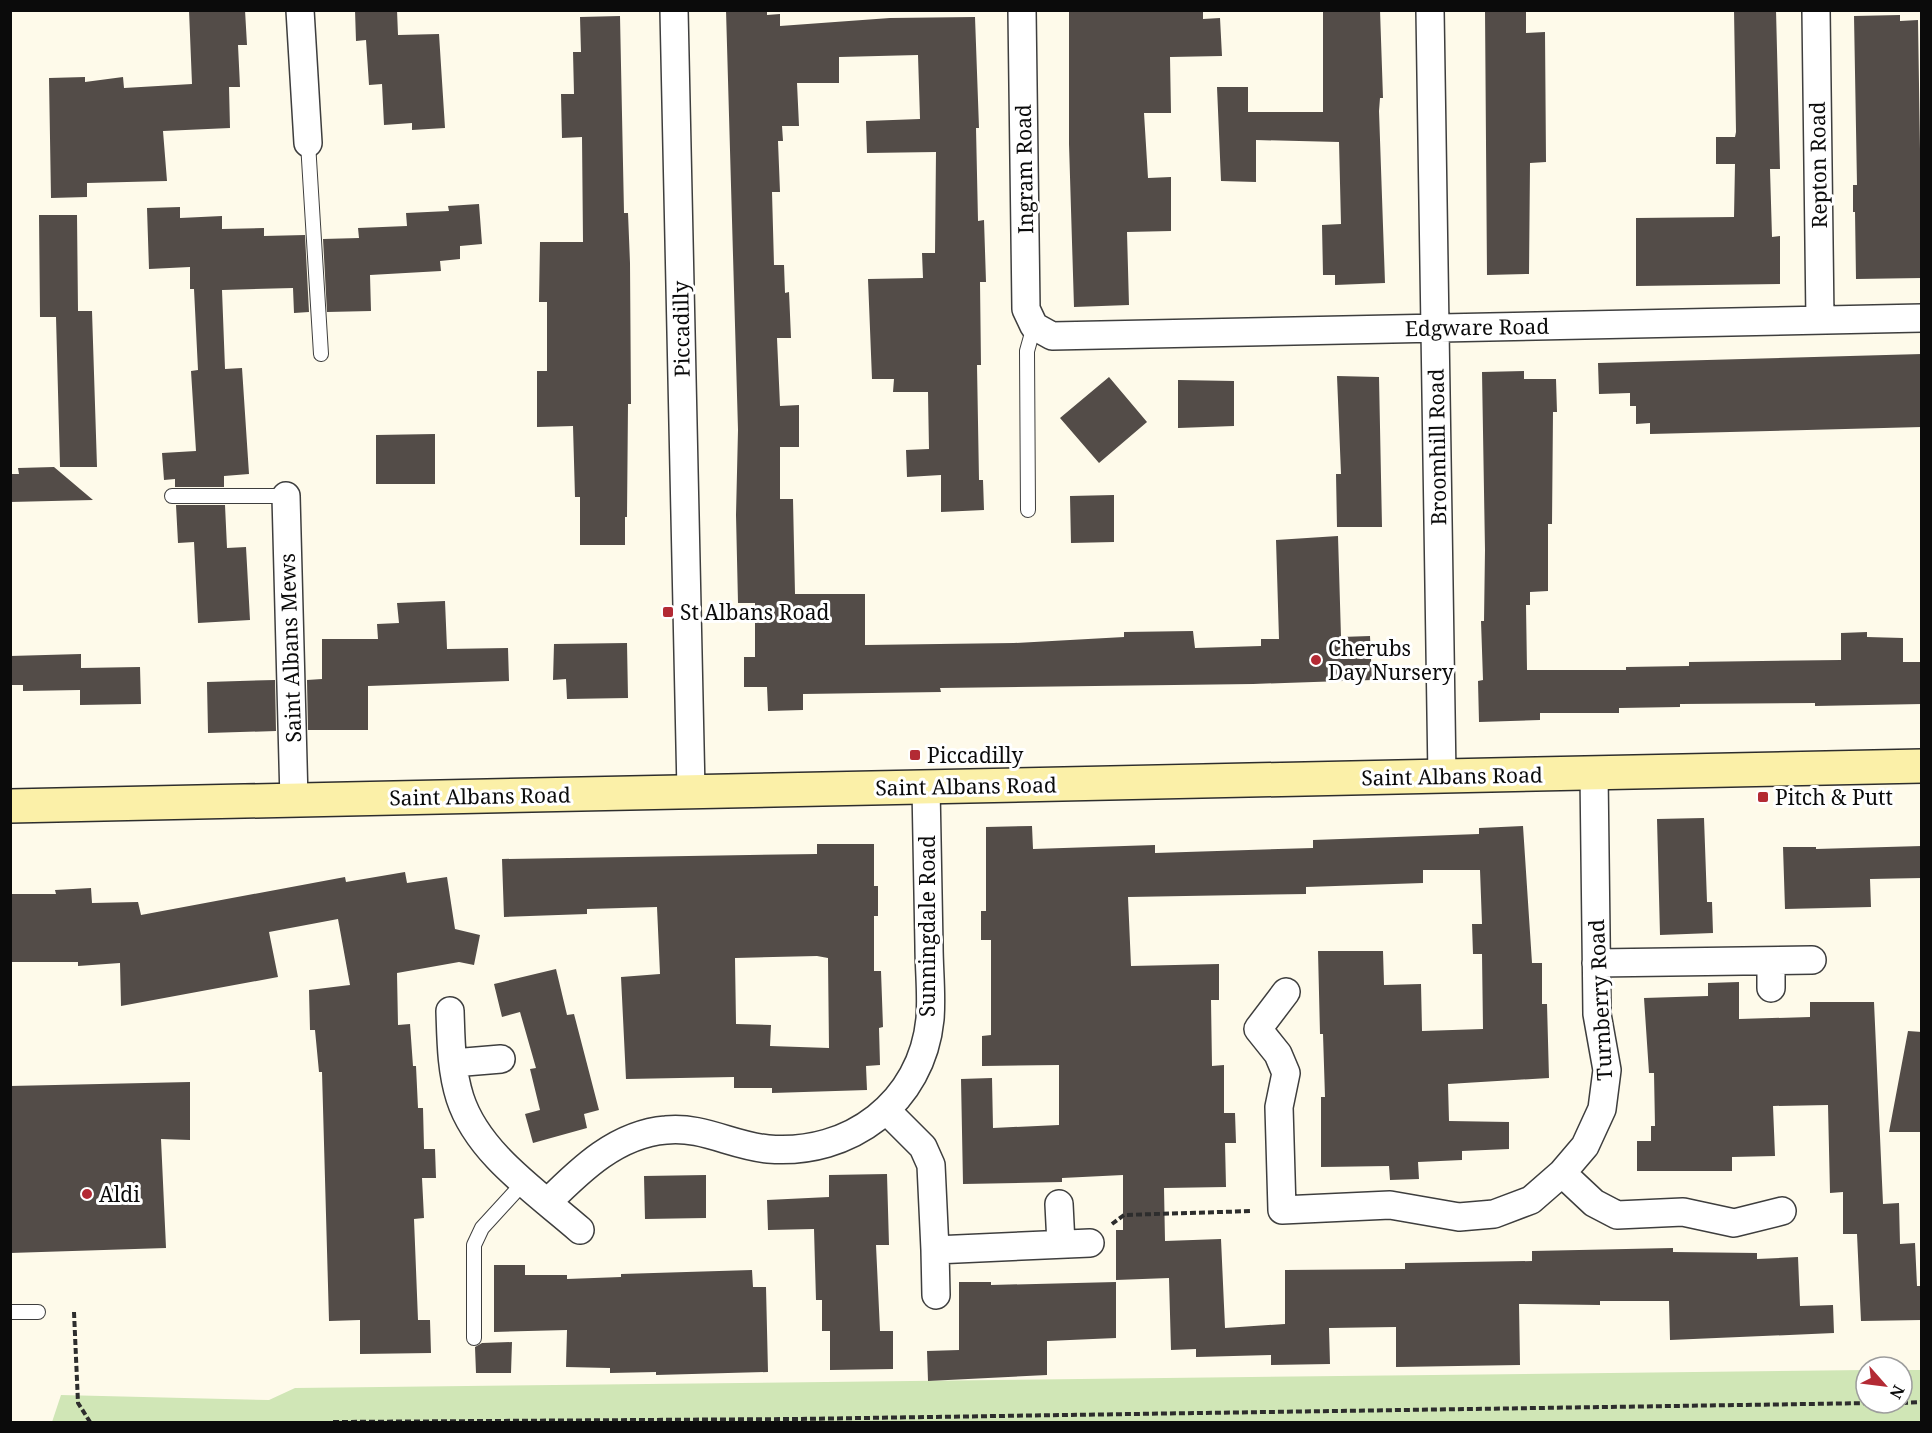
<svg xmlns="http://www.w3.org/2000/svg" width="1932" height="1433" font-family="'Noto Serif',serif">
<rect width="100%" height="100%" fill="#fefaea"/>
<path fill="#d0e6b6" d="M1866,1370V1403H1902V1370H1922L1921,1422H52L61,1395L269,1400L295,1388Z"/>
<path fill="#534c48" fill-rule="evenodd" d="M189,10H245L247,45H238L240,87H229L230,128L163,131L167,181L87,183V197L51,198L49,78L85,77V82L123,77L124,88L192,84Z
M355,10H397L398,35L439,34L445,128L412,130V123L384,125L382,84L369,85L366,40L356,41Z
M726,10H767V15L780,14V26L890,18L975,17L979,128H976L978,221L984,220L986,282H980L981,365H977L979,480H983L984,510L941,512V475L907,477L906,450L929,449L928,392H893L894,379H872L868,279L923,278L922,253H935L936,152L867,153L866,121L920,119L918,55L839,57V83H797L799,126H782L783,141H778L780,192H772L774,265H784L785,293L789,292L791,338H777L780,406L799,405V447H780V499H793L795,594H865V645L1014,643L1124,637V632L1193,631L1195,648L1261,646V639H1279L1276,540L1338,536L1341,637L1370,636L1372,680L1253,684L940,688L941,692L803,694V710L768,711L767,687H744V657H755V603H738L736,515L738,430Z
M1069,10H1203V19L1220,18L1222,56L1170,57L1171,113H1144L1148,178L1171,177V231L1127,232L1129,305L1074,307L1069,144Z
M1323,10H1380L1383,98H1380L1379,111L1385,283L1335,285V275H1323L1322,225L1341,224L1339,142L1256,140V182L1221,181L1217,87H1248V112H1323Z
M1485,10H1526V33L1545,32L1546,162L1530,163L1529,274L1487,275Z
M1734,10H1776L1780,169H1770L1772,237L1780,236V284L1636,286V218L1734,217L1735,164H1716V137H1735L1736,132Z
M1900,15V21L1918,20L1922,278L1856,279L1855,212H1853V185H1857L1854,16Z
M620,16L624,213H628L630,263L631,404H628L627,517H625V545H580V497H575L573,426L537,427V371H547V302H539L540,242H583L582,137L562,138L561,94H574L573,52H581L580,17Z
M479,204L482,244L460,246V259L440,261L441,271L370,275L371,311L327,312L323,239L359,238L358,228L407,226L406,213L449,211L448,206Z
M180,207V218L222,216V229L264,228V236L305,235L309,312L294,313L293,288L222,290L225,369L242,368L249,474L224,476V487H175V479L164,480L162,453L196,451L191,371L198,370L194,289H190V267L149,269L147,208Z
M39,215H77L78,311H92L97,467H60L56,317H40Z
M1922,354V427L1650,434V423L1636,424V406H1630V393L1599,394L1598,363Z
M1524,371V379H1556L1557,412H1553L1552,524H1548V591L1530,592V605H1526L1527,670H1626V667L1689,666V662L1841,660V633L1867,632V637L1903,638V662H1922V704L1815,706V703L1680,704V707L1619,708V713H1540V720L1479,722L1478,681L1483,680L1481,621H1484L1485,550L1482,372Z
M1337,376L1379,377L1382,527H1337L1336,474H1341Z
M1109,377L1147,422L1099,463L1060,418Z
M1178,380L1234,381V426L1178,428Z
M435,434V484H376V435Z
M54,467L93,500L10,502V474H19L18,468Z
M1114,495V542L1071,543L1070,496Z
M176,505H225L227,548L246,547L250,620L198,623L194,542L178,543Z
M445,601L447,649L508,648L509,681L368,686V730H308L307,680L322,679V639H378L377,624L399,623L397,603Z
M627,643L628,698L567,699L566,679L553,680L554,644Z
M81,654V668L140,667L141,704L80,705V690L23,691V685H10V656Z
M275,680L276,731L208,733L207,682Z
M1704,818L1707,902H1712L1713,933L1660,935L1657,819Z
M1032,826L1033,849L1155,845V853L1313,848V840L1479,834V828L1523,826L1532,963H1542V1004H1547L1549,1078L1448,1084L1449,1121L1509,1122V1149L1462,1151V1160L1418,1162L1419,1179L1390,1180L1389,1166L1321,1167V1097H1325L1323,1034H1320L1318,951H1383L1384,985L1421,984L1422,1031L1483,1029L1482,954H1473L1472,924H1482L1480,870H1423V883L1306,887V894L1128,897L1131,966L1219,964V1000H1211L1212,1066L1224,1065V1113H1235L1236,1143H1225L1226,1187L1164,1188L1165,1241L1221,1239L1225,1328L1285,1324V1270L1405,1269V1263L1532,1261V1251L1673,1248V1252L1757,1253V1259L1798,1257L1800,1306L1833,1305L1834,1333L1670,1340L1669,1301H1600V1305L1519,1304L1520,1365L1396,1367V1327L1329,1328L1330,1364L1271,1365V1355L1196,1357V1349L1171,1350L1169,1278L1116,1280V1230H1123V1175L1062,1178V1182L963,1184L961,1079L992,1078L993,1128L1059,1125V1065L982,1066V1036L991,1035V940H981V911H986V827Z
M817,844H874V886H878V916H874V971H881L883,1027L879,1028L880,1065L866,1066L867,1090L772,1093V1088H734V1077L626,1079L621,977L660,974L657,907L587,909V914L504,917L502,859L817,854ZM817,956L828,958L829,1048L770,1046L771,1025L736,1024L735,958Z
M1922,846V878L1870,879L1871,907L1785,909L1783,847H1816V849Z
M405,872L407,883L447,877L455,929L480,935L474,965L459,962L397,973L398,1025L410,1024L413,1066H416L418,1108H423L424,1149H435L436,1178H422L424,1218L414,1219L418,1320H430L431,1353L360,1354V1320L329,1321L322,1072H319L315,1030H310L309,990L350,985L338,919L269,932L278,977L121,1006L120,963L78,966V962H10V894H56L55,890L91,888L92,903L138,902L141,915L345,877L346,882Z
M556,969L567,1015L574,1014L599,1110L584,1114L587,1128L533,1143L525,1114L540,1110L530,1069L536,1068L520,1012L502,1017L494,984Z
M1739,982V1019L1810,1017V1002H1874L1883,1204L1899,1203L1900,1244L1915,1243L1917,1286H1922V1320L1861,1321L1857,1234H1843V1192L1830,1193L1828,1105L1773,1106L1775,1156L1732,1157V1171H1637V1141H1651V1126H1655L1654,1073H1649L1644,998L1708,996V983Z
M1908,1031L1922,1032V1132H1889Z
M190,1082V1140L161,1139L166,1248L10,1253V1086Z
M887,1174L889,1245H876L880,1331H893V1369L830,1370V1331H822V1300H816L814,1229L768,1230L767,1200L829,1197V1175Z
M706,1175V1218L645,1219L644,1176Z
M494,1265H525V1275H567V1279L621,1277V1274L752,1270L753,1287H766L768,1372L656,1375V1372L610,1373V1368L566,1367L567,1330L494,1332Z
M959,1282H991V1285L1116,1282V1338L1047,1341V1375L928,1381L927,1351L959,1350Z
M512,1342L511,1373H476L475,1347L482,1343Z"/>
<g fill="none" stroke-linecap="round" stroke-linejoin="round">
<defs>
<path id="lane" d="M308,143L321,354
M172,496H286
M1028,510L1027,351L1034,326
M10,1312H38
M474,1338V1245L482,1228L525,1181"/>
<path id="street" d="M300,10L308,143
M674,10L691,791
M1022,10L1026,309L1034,326L1052,336L1922,318
M1430,10L1442,776
M1816,10L1820,320
M286,496L294,800
M1771,961V988
M1596,963L1812,960
M1286,992L1258,1029L1278,1054L1286,1073L1279,1107L1282,1210L1390,1205L1459,1217L1494,1214L1531,1200L1562,1173L1585,1146L1602,1109L1607,1070L1597,1014L1594,773
M450,1011C451,1040 451,1070 460,1098C478,1154 538,1193 580,1230
M453,1063L501,1059
M887,1111L923,1147L931,1165L935,1250L1090,1243
M1562,1173L1594,1203L1617,1215L1683,1212L1734,1223L1782,1211
M548,1202C581,1169 617,1134 666,1130C702,1126 733,1146 768,1149C850,1156 922,1102 930,1019C932,995 929,970 929,946C928,893 927,840 926,787
M1059,1204L1061,1244
M935,1250L936,1295"/>
<path id="secondary" d="M10,806L1922,766"/>
</defs>
<use href="#lane" stroke="#3e3e3e" stroke-width="16"/>
<use href="#street" stroke="#3e3e3e" stroke-width="30"/>
<use href="#secondary" stroke="#2d2d2d" stroke-width="36"/>
<path stroke="#2d2d2d" stroke-width="4" stroke-dasharray="6 3" stroke-linecap="butt" d="M1112,1224L1124,1215L1252,1211
M74,1312L78,1403L90,1422
M1902,1403L1922,1402
M333,1422L795,1419L1875,1403"/>
<use href="#lane" stroke="#fff" stroke-width="14"/>
<use href="#street" stroke="#fff" stroke-width="27"/>
<use href="#secondary" stroke="#fbf0a8" stroke-width="33"/>
</g>
<g fill="#b32a34" stroke="#fff" stroke-width="2">
<rect x="662" y="606" width="12" height="12" rx="3"/>
<circle cx="1316" cy="660" r="6"/>
<rect x="909" y="749" width="12" height="12" rx="3"/>
<rect x="1757" y="791" width="12" height="12" rx="3"/>
<circle cx="87" cy="1194" r="6"/>
</g>
<g text-anchor="middle" dominant-baseline="central" stroke-width="6" stroke-linejoin="round" paint-order="stroke">
<g font-size="21" fill="#0b0b0b" stroke="#fff">
<text transform="translate(1818 165) rotate(-91)">Repton Road</text>
<text transform="translate(1024 169) rotate(-91)">Ingram Road</text>
<text transform="translate(1477 327) rotate(-1)">Edgware Road</text>
<text transform="translate(681 329) rotate(-91)">Piccadilly</text>
<text transform="translate(1437 447) rotate(-91)">Broomhill Road</text>
<text transform="translate(290 648) rotate(-92)">Saint Albans Mews</text>
<text transform="translate(1452 776) rotate(-1)">Saint Albans Road</text>
<text transform="translate(966 786) rotate(-1)">Saint Albans Road</text>
<text transform="translate(480 796) rotate(-1)">Saint Albans Road</text>
<text transform="translate(927 926) rotate(-90)">Sunningdale Road</text>
<text transform="translate(1600 1000) rotate(-93)">Turnberry Road</text>
</g>
<g font-size="21" fill="#0b0b0b" stroke="#fff" text-anchor="start">
<text x="680" y="612">St Albans Road</text>
<text x="1328" y="648">Cherubs<tspan x="1328" dy="24">Day Nursery</tspan></text>
<text x="927" y="755">Piccadilly</text>
<text x="1775" y="797">Pitch &amp; Putt</text>
<text x="99" y="1194">Aldi</text>
</g>
</g>
<rect width="1932" height="1433" fill="none" stroke="#0b0b0b" stroke-width="24"/>
<g transform="translate(1884 1385) rotate(118)"><circle r="28" fill="#ffffff" stroke="#9d9d9d" stroke-width="1.5"/>
<path d="M0-4.5L10 22L0 15L-10 22Z" fill="#b32a34"/>
<text y="-9" font-size="16" font-weight="bold" text-anchor="middle" fill="#0b0b0b">N</text>
</g>
</svg>
